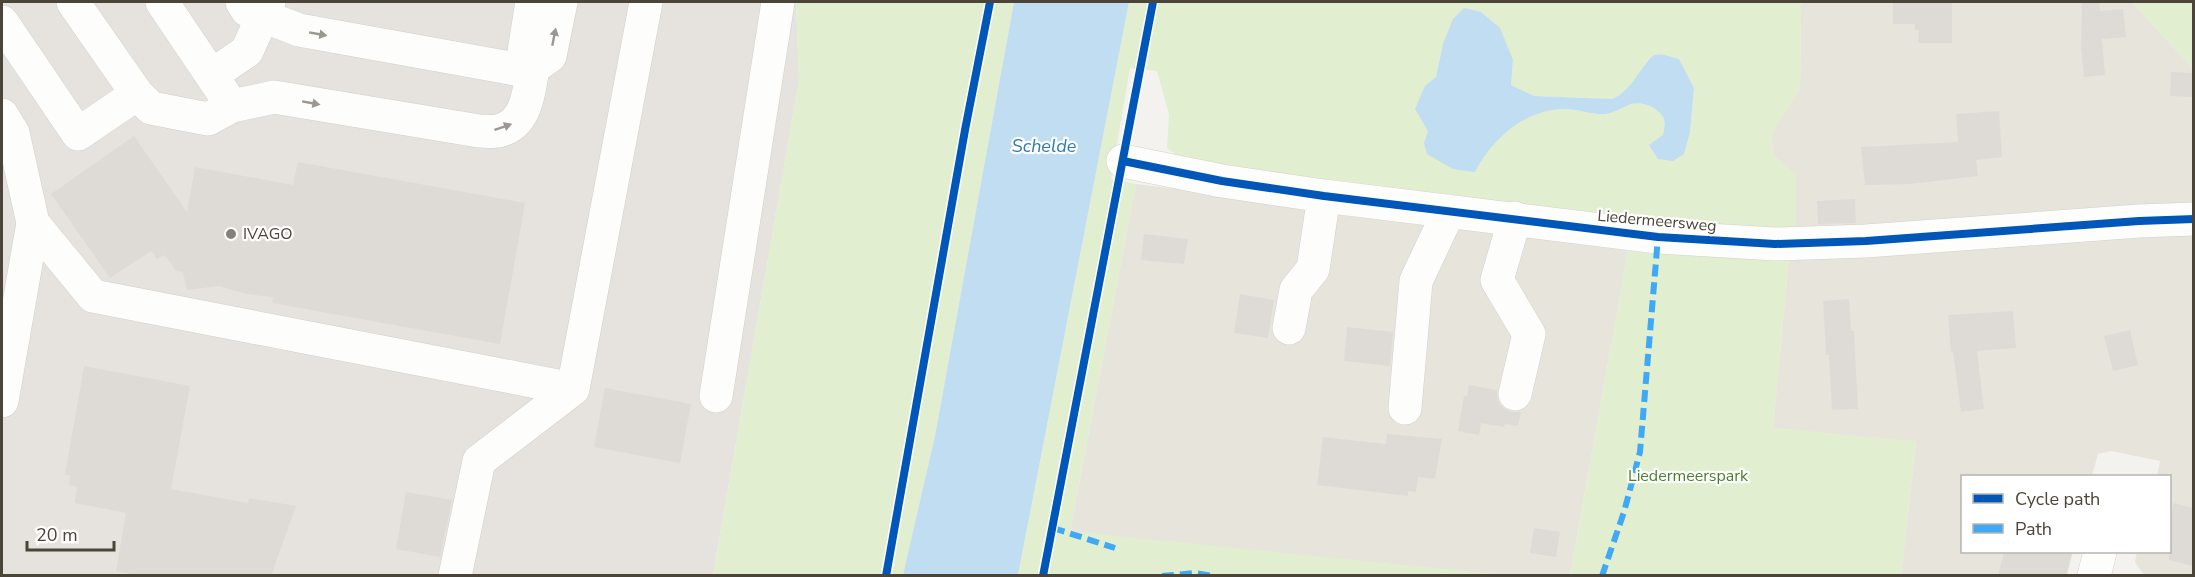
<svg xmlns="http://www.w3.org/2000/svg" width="2195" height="577" font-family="'Nunito Sans',sans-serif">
<rect width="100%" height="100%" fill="#f4f2ee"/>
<path fill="#e7e4dc" d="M1804,2H2132L2193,69V211L1796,233V175L1773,155L1771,134L1800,89L1801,5Z
M1136,184L1629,245L1570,575H1501L1070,532Z
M2193,229V575H2144L2135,562L2137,552H2170V476H2157L2160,461L2111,451L2098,454L2092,476H1962V552H2073L2067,575H1901L1916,442L1773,428L1789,258L1810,259Z"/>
<path fill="#e6e2de" d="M2,2H796L799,80L713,575H2Z"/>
<path fill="#e1eecf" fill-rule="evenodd" d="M796,2H1014L935,436L903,575L713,576L799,80Z
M1129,2H1804L1801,5L1800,89L1771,135L1773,155L1796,175V233L1668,229L1187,162L1167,148L1169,114L1157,71L1130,68L1111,179L1136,184L1070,531L1501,575L1018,576ZM1443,44L1513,60L1511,85L1533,96L1612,99C1631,91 1639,75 1648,59H1679L1694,88L1690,132L1663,135C1664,129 1666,123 1663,117C1657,107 1642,101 1631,104C1623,107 1614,113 1605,114C1592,115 1578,109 1564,109C1523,110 1493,138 1475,172L1424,143L1428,131L1423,121L1425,86L1436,77Z
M2132,2H2193V69Z
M1629,245L1789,258L1773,428L1916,441L1901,575L1570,576Z"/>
<path fill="#e6e3df" d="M2,2H181L220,56L57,170L2,91Z"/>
<path fill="#c0ddf1" d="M1014,2H1129L1018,575H903L935,436Z
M1464,8L1481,12L1500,28L1513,60L1511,85L1534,96L1612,99C1635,90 1644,58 1655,55C1663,53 1671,57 1679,59L1694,88L1690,132L1684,154L1673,161L1658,159L1649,145L1663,135C1664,129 1666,123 1663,117C1657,107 1642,101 1631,104C1623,107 1614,113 1605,114C1592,115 1578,109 1564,109C1524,110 1493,138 1475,172L1453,169L1427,154L1424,143L1428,131L1415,109L1425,86L1436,77L1443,44L1453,19Z"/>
<path fill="#dedbd6" d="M1893,2H1952V43H1918L1919,30H1915V24H1893Z
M2082,2H2099L2100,11L2123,9L2126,37L2102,39L2105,75L2084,77L2081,47Z
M2171,72L2193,73V97L2170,96Z
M1999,111L2002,157L1976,160L1978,176L1910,184L1865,185L1861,147L1958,142L1956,114Z
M134,136L187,212L195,167L293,185L298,162L525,203L500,344L272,303L273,297L246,294L219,286L187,290L183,272L176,271L165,255L157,259L151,251L110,278L51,194Z
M1855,199L1856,223L1818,224L1817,201Z
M1144,234L1188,239L1184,264L1141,260Z
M1240,294L1274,300L1268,338L1234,333Z
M1849,299L1851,331H1854L1858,409L1832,410L1829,355H1826L1823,301Z
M2013,311L2016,348L1977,351L1984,409L1961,412L1953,352H1951L1948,315Z
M1347,327L1393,332L1390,366L1344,361Z
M2130,330L2138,365L2113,371L2104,336Z
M84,366L190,386L171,489L248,503L249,498L296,506L271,576H143L116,571L126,513L75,503L77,487L69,485L70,475H65Z
M1469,385L1497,390V400L1503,408L1511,412H1521L1518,426L1505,424L1504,427L1481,423L1479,435L1458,431L1464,396H1467Z
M605,388L691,404L680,463L594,447Z
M1387,434L1442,439L1435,479L1418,477L1416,492L1408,491V496L1317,485L1323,437L1386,444Z
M406,492L452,500L440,557L396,549Z
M2174,503L2193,508V566L2169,560V521Z
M1534,528L1560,532L1556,557L1530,553Z
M2004,552H2072L2066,576H1998Z"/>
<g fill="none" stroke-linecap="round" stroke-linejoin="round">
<defs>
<path id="minor" d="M162,2L232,106L274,97L479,131C485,131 492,132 498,131C527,125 529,91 533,68L524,52L532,2
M242,2L247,10L299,30L515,69L533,68L550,56L561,2
M2,22L78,134L137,94L73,2
M212,75L247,51L269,2
M137,94L151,108L208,119L232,106
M2,115L13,133L33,223L2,401
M1123,161L1222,181L1324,196L1658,237L1775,244L1866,241L2139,221L2194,219
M1515,218L1497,280L1529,334L1515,394
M33,223L93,296L573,389L479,461L455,576
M1289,328L1296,290L1313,269L1324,196
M573,389L646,2
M716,396L778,2
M1405,408L1416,281L1449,211
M2094,576L2100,552"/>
</defs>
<use href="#minor" stroke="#d2d0cb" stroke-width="34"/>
<use href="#minor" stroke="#fdfdfc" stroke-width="33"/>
<path stroke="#3fa9f5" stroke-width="6" stroke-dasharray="12 6" stroke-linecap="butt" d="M1053,528L1115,548
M1162,576L1195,573L1213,576
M1602,576L1624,512L1640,452L1658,237"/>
<defs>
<path id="cycleway" d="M1123,161L1222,181L1324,196L1658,237L1775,244L1866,241L2139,221L2194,219
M886,576L965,130L990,2
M1043,576L1153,2"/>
</defs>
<use href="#cycleway" stroke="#fff" stroke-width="11"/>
<use href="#cycleway" stroke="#0057b8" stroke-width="8"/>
</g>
<defs><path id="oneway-solid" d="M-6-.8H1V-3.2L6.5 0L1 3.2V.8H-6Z" transform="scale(1.5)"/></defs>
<g fill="#9b9791">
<use href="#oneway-solid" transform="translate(318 34) rotate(10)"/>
<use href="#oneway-solid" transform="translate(554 37) rotate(-79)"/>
<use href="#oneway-solid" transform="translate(311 103) rotate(10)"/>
<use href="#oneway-solid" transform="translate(503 127) rotate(-19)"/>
</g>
<circle fill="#868178" stroke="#fff" stroke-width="2" cx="231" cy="234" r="6"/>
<g text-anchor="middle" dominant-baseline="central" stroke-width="4.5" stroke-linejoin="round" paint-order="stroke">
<g font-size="16" fill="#4b4439" stroke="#fff">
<text transform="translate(1657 221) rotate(5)">Liedermeersweg</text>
</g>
<g font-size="16" fill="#4b4439" stroke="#fff" text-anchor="start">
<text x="243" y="234">IVAGO</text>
</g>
<g font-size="16" fill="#4a7f2a" stroke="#fff">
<text x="1688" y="476">Liedermeerspark</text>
</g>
<g font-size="18" font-style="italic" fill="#2e7ab2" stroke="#fff">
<text x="1044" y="146">Schelde</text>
</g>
</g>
<rect width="2195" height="577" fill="none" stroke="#4b4439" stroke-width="6"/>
<rect x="1961" y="475" width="210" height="78" fill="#ffffff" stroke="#b7b4b0" stroke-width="1.5"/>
<rect x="1973" y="494" width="30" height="9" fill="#0057b8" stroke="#b7b4b0" stroke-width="1.5"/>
<text x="2015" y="505" font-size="18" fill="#4b4439">Cycle path</text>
<rect x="1973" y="524" width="30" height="9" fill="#3fa9f5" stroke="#b7b4b0" stroke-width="1.5"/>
<text x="2015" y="535" font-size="18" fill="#4b4439">Path</text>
<path d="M27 541v9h87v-9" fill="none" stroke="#4b4439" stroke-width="3"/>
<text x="36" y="541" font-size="18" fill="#4b4439" stroke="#ffffff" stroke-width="4.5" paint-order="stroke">20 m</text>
</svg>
